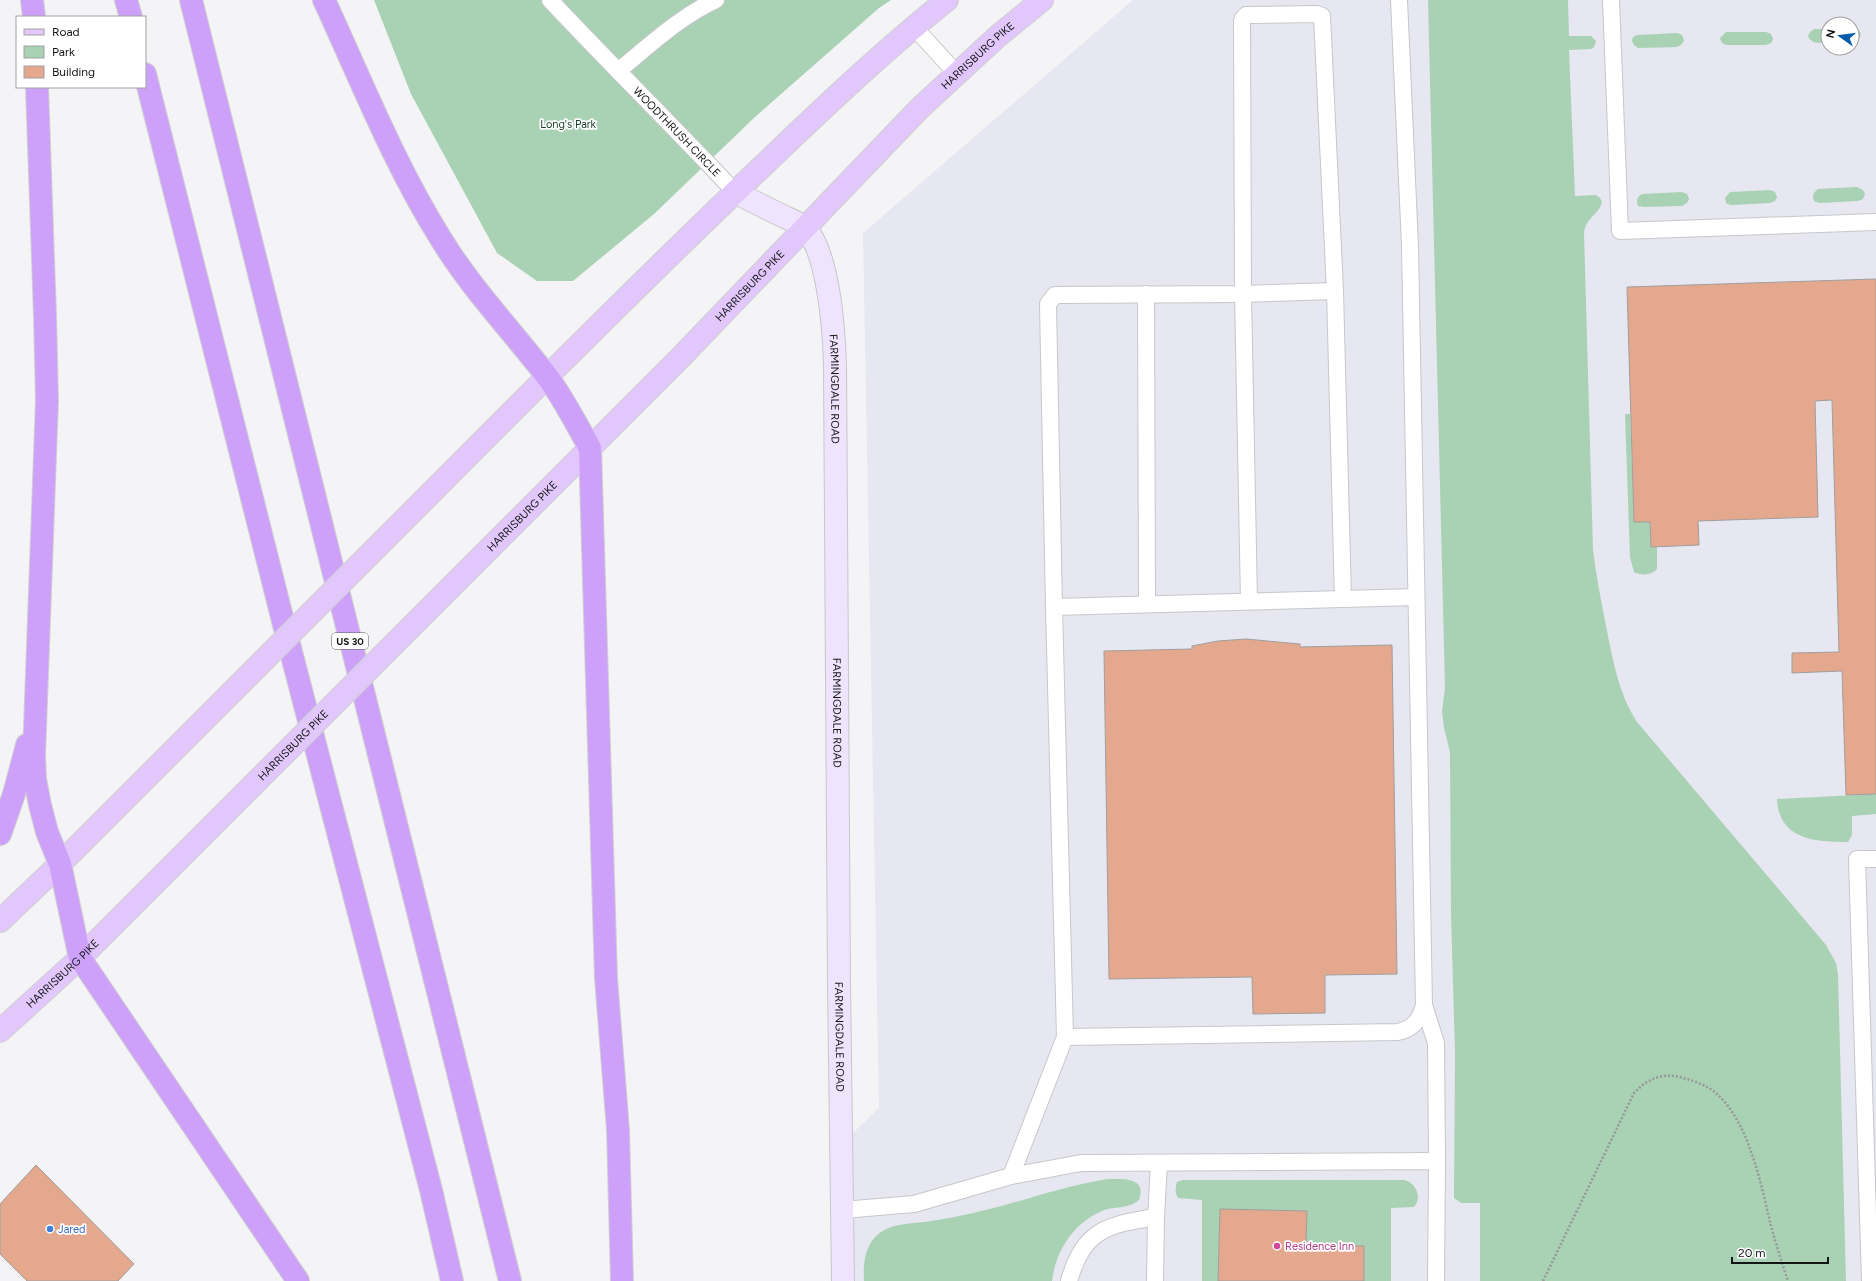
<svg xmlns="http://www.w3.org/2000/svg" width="1876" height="1281" font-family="Figtree,sans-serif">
<rect width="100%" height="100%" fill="#f4f4f6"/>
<path fill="#e6e7f1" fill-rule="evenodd" d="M1133,0H1876V1281H836L832,1153L879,1108L863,233ZM1828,24H1852V48H1828Z"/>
<path fill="#a9d1b4" d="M374,0H891L879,8L755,117L654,214L573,281H537L497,253L411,94Z
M1428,0H1568L1569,36H1591L1596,41L1594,47L1591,49L1569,50L1575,196L1596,195L1600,198L1602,202C1598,216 1586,217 1584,233L1593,550C1596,575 1601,600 1606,626C1613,660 1618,692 1637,722L1826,945L1836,963L1838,974L1846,1281H1480V1203H1461L1454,1198L1455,1053L1451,914L1450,752L1444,728L1442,711L1445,688Z
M1853,27L1859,30L1861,34L1859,39L1852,41Z
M1814,29H1828V42C1820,43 1812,45 1808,36L1810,32Z
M1726,32H1766L1771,34L1773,39L1771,43L1766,45H1726L1722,43L1720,38Z
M1677,33L1682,35L1684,40L1682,44L1677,47L1638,48L1634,45L1632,41L1633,37L1637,35Z
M1857,187L1863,190L1865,194L1863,199L1858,201L1819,203L1814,201C1812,195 1813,193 1818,189Z
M1770,190L1775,192L1777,197L1775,201L1770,203L1731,205L1726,203L1725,198L1730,192Z
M1682,192L1687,194L1689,199L1687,203L1682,206L1643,207L1638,206C1636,200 1637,197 1642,194Z
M1625,414H1630L1634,522H1650L1651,547H1657V569C1652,575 1641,576 1634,572L1630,557Z
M1876,794V814L1852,816V835L1848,842C1815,842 1779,840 1777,799Z
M1108,1179C1124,1179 1147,1177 1139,1200C1129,1209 1117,1206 1104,1210C1074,1222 1056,1250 1052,1281H864C863,1263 865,1243 881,1232C896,1222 914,1224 931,1221C945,1219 959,1216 973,1213C1019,1203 1062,1186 1108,1179Z
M1182,1180H1403C1415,1181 1423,1197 1414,1207L1391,1208V1281H1364V1246L1306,1245L1307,1211L1220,1210L1218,1281H1202V1200L1178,1198C1175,1193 1175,1188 1177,1182Z"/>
<path fill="#e3a88d" stroke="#a09e9d" d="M1876,279V794L1846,795L1842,671L1792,673V653L1839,652L1832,400L1815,401L1818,517L1698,521L1699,545L1651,547L1650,522H1634L1627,287Z
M1246,639L1300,644V647L1392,645L1397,974L1325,975V1013L1253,1014L1252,977L1109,979L1104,651L1192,649V646L1218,641Z
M36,1165L134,1264L118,1281H27L0,1254V1204Z
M1220,1209L1307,1211L1306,1245L1364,1246V1281H1218Z"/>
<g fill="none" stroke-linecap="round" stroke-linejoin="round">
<defs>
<g id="lane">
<path id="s1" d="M550,0C611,65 674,127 735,192"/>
<path d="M1611,0L1620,231L1876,222"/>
<path d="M914,27L956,73"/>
<path d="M618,71C649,46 679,17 716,0"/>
<path d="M1146,294L1147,604"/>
<path d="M1249,601L1243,294L1335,291"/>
<path d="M1054,607L1048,304L1055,295L1243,294L1242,20L1246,15L1317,14L1322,16L1335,291L1343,599"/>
<path d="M1424,1005L1436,1043L1437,1161"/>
<path d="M1065,1037L1054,607L1416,597"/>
<path d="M1011,1176L1065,1037L1398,1032C1413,1029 1420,1020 1424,1005L1410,246L1399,0"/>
<path d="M843,1210L914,1204L1011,1176L1081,1163L1437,1161L1436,1281"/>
<path d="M1156,1217L1159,1163"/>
<path d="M1069,1281C1084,1229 1107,1225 1156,1217L1155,1281"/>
<path d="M1870,1281L1857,859H1876"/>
</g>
<g id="secondary">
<path id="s2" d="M735,192C752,201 770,210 787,218C793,221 802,224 806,229C829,255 834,331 835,365L839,984L843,1281"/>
</g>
<g id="primary">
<path d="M388,536C507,417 626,296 748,180C813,118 877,56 947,0"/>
<path id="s3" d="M411,627L681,357L920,108L998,36L1042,0"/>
<path d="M0,921L60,864L229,695"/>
<path id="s4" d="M0,1031L80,958L252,786"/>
</g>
<path id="highway" d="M32,0L34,17
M126,0L131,17
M191,0L510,1281
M324,0C361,80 394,164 441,239C471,288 511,330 546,375C563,397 576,424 590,448L606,978L618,1130L622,1281
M145,74L283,621L431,1190L452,1281
M37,87L45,316L47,400L34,755L35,779L40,805L47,832L60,864L80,958L298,1281
M0,834L14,794L27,745"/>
</defs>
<use href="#lane" stroke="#c7c7ca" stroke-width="18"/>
<use href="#secondary" stroke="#c7c7ca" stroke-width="24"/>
<use href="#primary" stroke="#d0d0d0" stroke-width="24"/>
<use href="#highway" stroke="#d0d0d0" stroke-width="24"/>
<path stroke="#979899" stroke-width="2.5" stroke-dasharray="2 2" stroke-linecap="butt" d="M1543,1281L1634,1093C1648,1078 1664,1072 1683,1078C1695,1081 1709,1086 1718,1095C1750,1125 1761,1185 1771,1226C1776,1244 1782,1263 1788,1281"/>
<use href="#lane" stroke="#fff" stroke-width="16"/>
<use href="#secondary" stroke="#f0e3fd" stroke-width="22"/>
<use href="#primary" stroke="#e1c7fb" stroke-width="22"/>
<use href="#highway" stroke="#cda1f9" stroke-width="22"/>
<defs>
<g id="primary-bridge">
<path d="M229,695L388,536"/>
<path id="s5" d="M252,786L411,627"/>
</g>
</defs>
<use href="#primary-bridge" stroke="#d0d0d0" stroke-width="24" stroke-linecap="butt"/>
<use href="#primary-bridge" stroke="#e1c7fb" stroke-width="22"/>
</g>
<circle fill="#3f7fe0" stroke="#fff" stroke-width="1.5" cx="50" cy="1229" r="4"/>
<circle fill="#d1479c" stroke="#fff" stroke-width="1.5" cx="1277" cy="1246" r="4"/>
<g text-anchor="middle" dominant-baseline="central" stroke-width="3.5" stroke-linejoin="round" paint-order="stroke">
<rect fill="#fff" stroke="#5a5b5b" stroke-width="1" x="332" y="633" width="36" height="16" rx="3"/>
<g font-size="10" font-weight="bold" fill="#141515">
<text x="350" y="641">US 30</text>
</g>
<g font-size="11" fill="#141515" stroke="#fff">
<text stroke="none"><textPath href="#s3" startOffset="805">HARRISBURG PIKE</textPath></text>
<text stroke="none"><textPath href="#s1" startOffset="183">WOODTHRUSH CIRCLE</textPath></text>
<text stroke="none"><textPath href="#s3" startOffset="481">HARRISBURG PIKE</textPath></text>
<text stroke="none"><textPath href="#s2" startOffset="245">FARMINGDALE ROAD</textPath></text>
<text stroke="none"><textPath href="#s3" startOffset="157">HARRISBURG PIKE</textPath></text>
<text stroke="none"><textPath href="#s2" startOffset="569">FARMINGDALE ROAD</textPath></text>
<text stroke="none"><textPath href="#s5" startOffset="58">HARRISBURG PIKE</textPath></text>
<text stroke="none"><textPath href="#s4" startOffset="85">HARRISBURG PIKE</textPath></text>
<text stroke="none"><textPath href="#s2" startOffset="893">FARMINGDALE ROAD</textPath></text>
</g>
<g font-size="11" fill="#153f25" stroke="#fff">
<text x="568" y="124">Long's Park</text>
</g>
<g font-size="11" fill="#366cbe" stroke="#fff" text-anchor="start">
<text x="58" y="1229">Jared</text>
</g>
<g font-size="11" fill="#b23c85" stroke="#fff" text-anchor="start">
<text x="1285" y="1246">Residence Inn</text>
</g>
</g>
<rect x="16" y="16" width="130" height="72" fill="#ffffff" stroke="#a1a1a1"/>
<rect x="24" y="29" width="20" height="6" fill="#e1c7fb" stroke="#a1a1a1"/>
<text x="52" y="36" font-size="12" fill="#141515">Road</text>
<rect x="24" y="46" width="20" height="12" fill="#a9d1b4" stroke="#a1a1a1"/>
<text x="52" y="56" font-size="12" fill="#141515">Park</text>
<rect x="24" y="66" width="20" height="12" fill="#e3a88d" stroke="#a1a1a1"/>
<text x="52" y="76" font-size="12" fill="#141515">Building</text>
<g transform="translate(1840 36) rotate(284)"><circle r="19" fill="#ffffff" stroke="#a1a1a1"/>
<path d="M0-3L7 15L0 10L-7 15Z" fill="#055daa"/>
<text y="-6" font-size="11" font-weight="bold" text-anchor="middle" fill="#141515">N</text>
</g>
<path d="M1732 1257v6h96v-6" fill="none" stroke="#141515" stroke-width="2"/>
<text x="1738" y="1257" font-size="12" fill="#141515" stroke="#ffffff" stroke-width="3" paint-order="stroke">20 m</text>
</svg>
